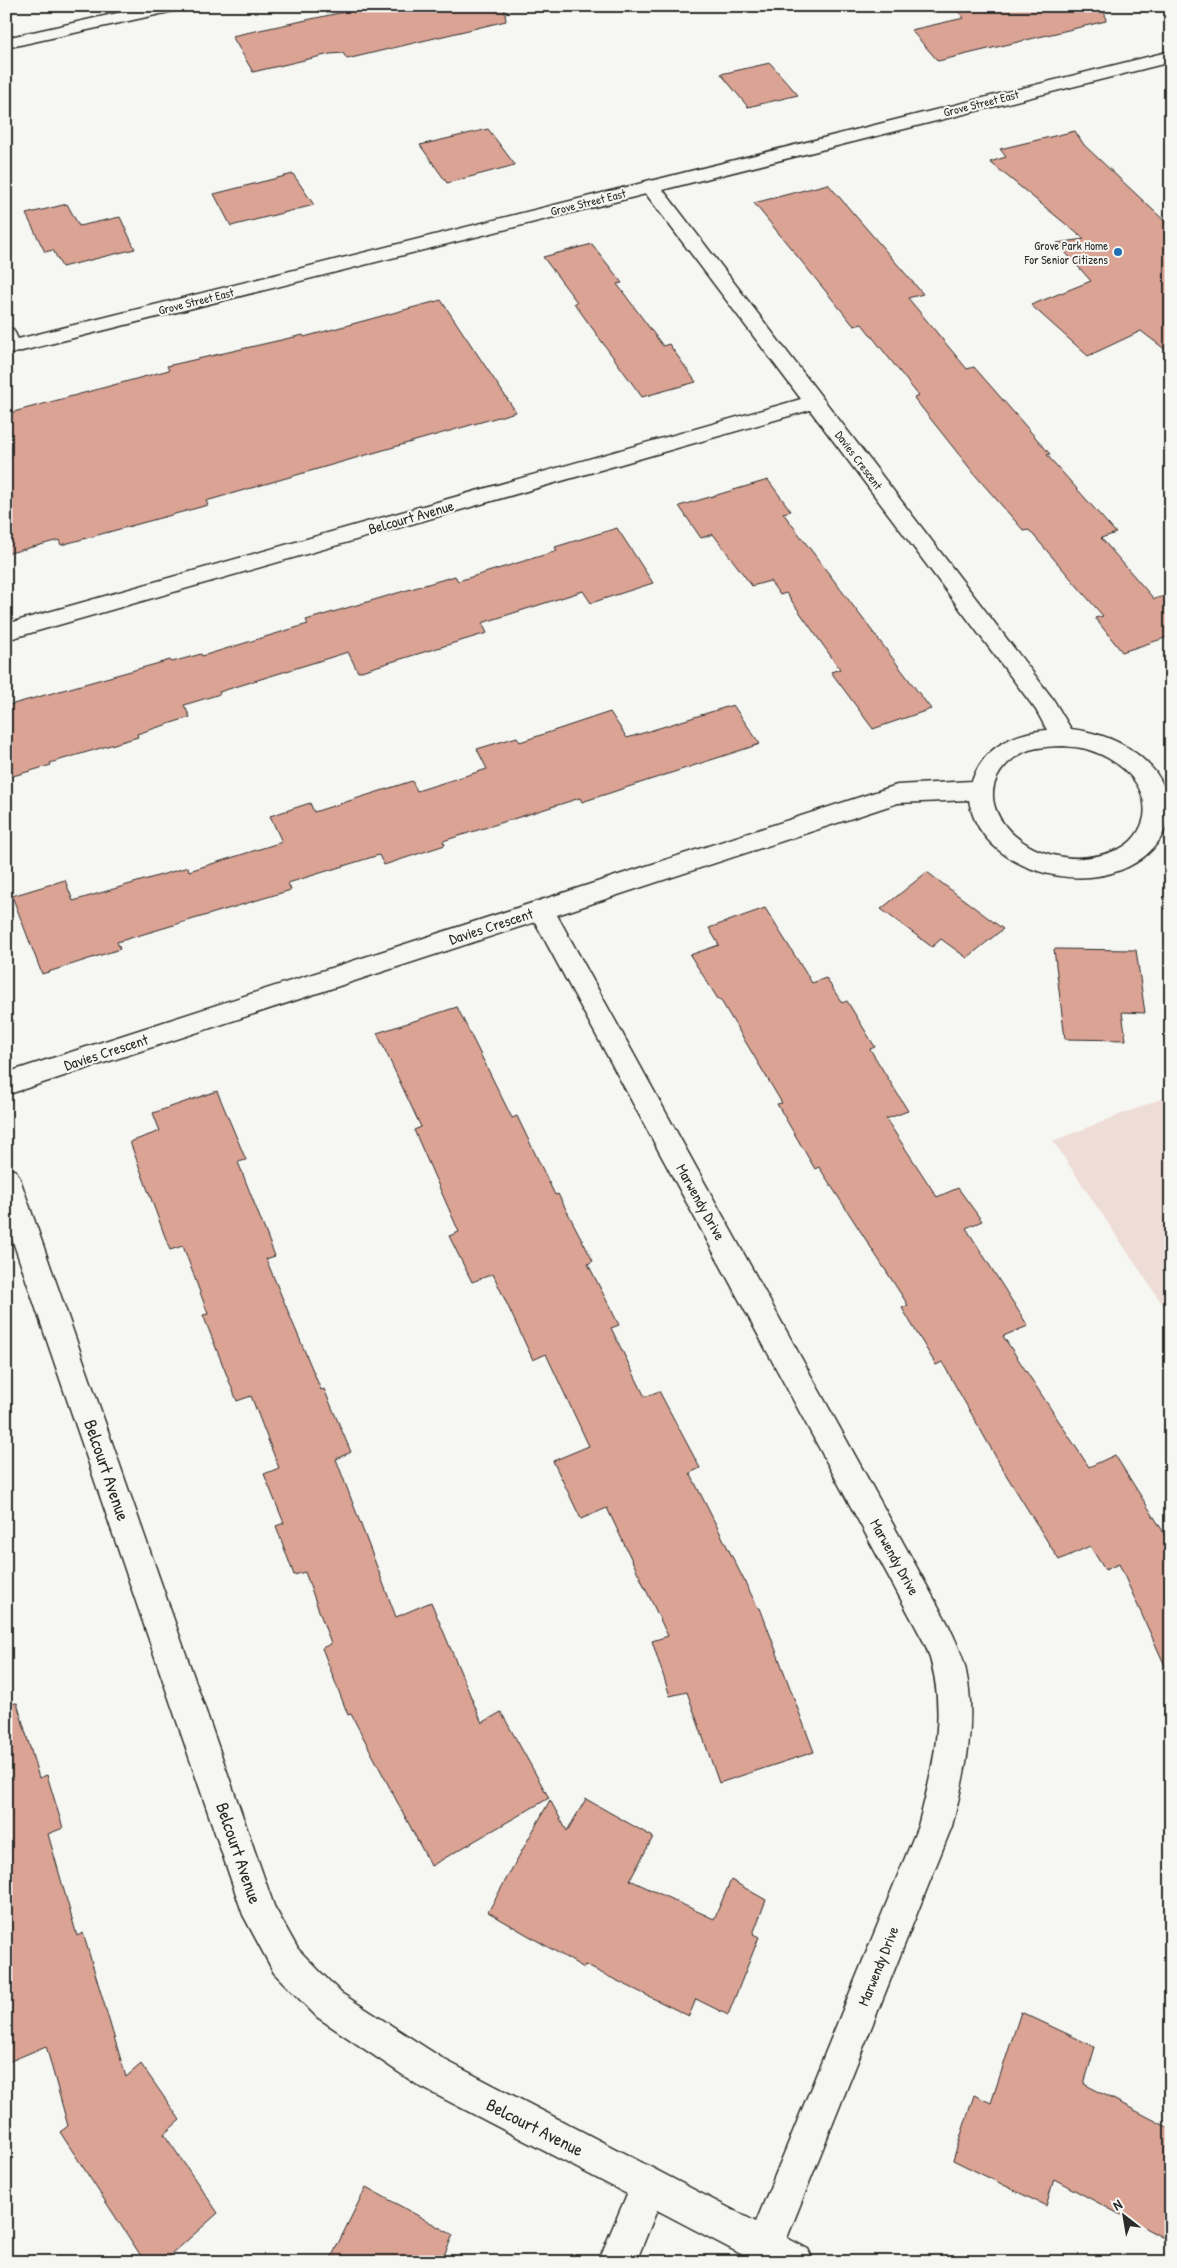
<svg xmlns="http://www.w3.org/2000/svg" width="1177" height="2268" font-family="'Patrick Hand',sans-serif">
<rect width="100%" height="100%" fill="#f6f6f2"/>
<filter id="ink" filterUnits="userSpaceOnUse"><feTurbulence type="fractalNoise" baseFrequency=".02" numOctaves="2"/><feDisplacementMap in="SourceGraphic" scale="10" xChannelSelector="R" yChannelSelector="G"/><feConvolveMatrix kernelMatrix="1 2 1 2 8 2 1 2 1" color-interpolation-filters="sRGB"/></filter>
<g filter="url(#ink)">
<path fill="#eeddd6" d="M1171,1095V1317L1053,1141Z"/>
<path fill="#daa393" stroke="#2b2b2b" d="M372,6H504L506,21L347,59L343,53L330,54L253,72L232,36Z
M953,6H1104L1106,21L938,61L911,30L964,18Z
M770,63L798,95L748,107L721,74Z
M488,129L515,165L447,183L420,145Z
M1075,131L1084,145L1171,227V354L1141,331L1088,356L1031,305L1091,281L1057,243L1084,239L990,162L1006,157L1000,149Z
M293,174L314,205L231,226L214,194Z
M828,184L923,294L908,298L967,369L974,367L1050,454L1047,455L1116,533L1101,538L1154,599L1171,594V636L1122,652L1095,618L1103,616L1029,530L1024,531L976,476L914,398L919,396L862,324L854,326L754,203Z
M67,204L79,226L120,217L135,249L62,267L53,250L45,252L26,214Z
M592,244L622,283L617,284L663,346L669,344L696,382L642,397L574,303L577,302L543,257Z
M441,300L516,412L206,501L208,505L61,545L59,540L6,554V414L169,370L167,366L303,335L304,337Z
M768,480L791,511L783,513L931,709L873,729L831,672L840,669L786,593L780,595L770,581L752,586L713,534L701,538L679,506Z
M617,528L653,583L591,603L583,591L482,623L487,633L358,672L348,652L219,692L220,694L184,705L190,717L137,734L138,737L50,763L51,765L6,778V706L170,660L172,662L201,654L202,656L308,624L306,620L455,576L458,581L557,551L555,547Z
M733,705L760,744L582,802L580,798L443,841L445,845L384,865L379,855L288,883L291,890L117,942L120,949L42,974L12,896L65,880L73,901L188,867L189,871L282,842L270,816L310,803L314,812L412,781L417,791L487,769L477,749L517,737L520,742L610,712L627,738Z
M927,872L1003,929L967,958L941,939L932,947L881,909Z
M765,908L812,983L826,978L842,1003L847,1001L875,1047L870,1049L908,1111L886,1119L937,1197L958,1188L982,1221L966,1228L1028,1326L1003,1336L1089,1467L1115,1455L1171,1544V1679L1119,1564L1105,1570L1090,1546L1059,1560L1005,1473L942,1362L936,1365L902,1308L908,1305L819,1167L815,1169L777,1104L782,1103L720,999H718L690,955L719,945L709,928Z
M1054,949L1136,950L1145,1013L1122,1012L1126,1040L1065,1039Z
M457,1007L512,1118L517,1116L555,1195L558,1194L593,1261L588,1264L619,1325L611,1328L645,1397L659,1391L700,1468L690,1473L758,1608H760L814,1752L719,1783L687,1692L670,1696L652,1641L668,1636L607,1508L581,1519L553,1461L589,1446L546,1354L533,1360L493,1274L472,1282L449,1236L459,1232L414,1130L421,1127L377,1033Z
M217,1091L246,1160L238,1162L275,1256L266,1259L321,1390L324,1389L351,1452L336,1459L396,1617L431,1602L482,1723L501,1712L549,1798L431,1866L351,1714L348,1715L322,1648L331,1644L305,1572L294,1575L276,1526L284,1523L264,1474L279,1468L251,1396L237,1401L203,1315L208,1314L183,1246L170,1250L130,1142L160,1131L153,1113Z
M17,1703L39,1778L47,1775L63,1828L48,1834L77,1936L83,1933L126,2077L141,2064L180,2120L164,2134L218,2213L163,2262H145L60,2132L68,2126L46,2046L6,2063V1704Z
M586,1799L653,1837L630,1880L714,1919L731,1880L766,1900L753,1934L759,1937L728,2015L696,1999L689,2016L585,1965L584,1968L488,1912L550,1800L567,1831Z
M1021,2012L1095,2047L1084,2084L1171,2129V2242L1054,2179L1046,2206L953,2160L974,2095L991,2103Z
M366,2187L453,2235L441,2262H329Z"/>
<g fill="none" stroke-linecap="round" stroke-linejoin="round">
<defs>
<path id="minor" d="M149,6H183L180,10L174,11L6,48V38Z
M650,180L657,182L1053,699L1071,729C1104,733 1135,746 1156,773C1168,790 1174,811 1165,830C1128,908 982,884 969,800L898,803L557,915L948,1624C955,1639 963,1655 966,1671C977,1723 965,1775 952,1826L787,2238L808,2249L814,2262H756L657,2210L636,2262H598L627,2194L419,2086L317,2017L274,1973L243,1915L6,1221V1167L16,1171L20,1179L274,1906L298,1949L341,1993L445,2060L756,2222L918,1826C934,1766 949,1704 925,1644L535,922L6,1095V1073L897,785L972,781C984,747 1012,733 1047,730L1036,710L810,410L6,640V624L801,399L640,186L643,182ZM1063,746C1072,747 1081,747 1089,750C1118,759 1149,784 1144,817C1141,831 1132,843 1119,849C1096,859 1074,861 1049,854C1011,844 971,800 1007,764C1013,758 1021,753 1029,750C1040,747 1052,746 1063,746Z
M6,328L13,329L22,347L19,352L12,353L6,352Z"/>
<path id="tertiary" d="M1171,51V62L6,355V342Z"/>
</defs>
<use href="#minor" stroke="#2b2b2b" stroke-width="3"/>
<use href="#tertiary" stroke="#2b2b2b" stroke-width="3"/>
<use href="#minor" fill="#f6f6f2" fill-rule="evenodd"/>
<use href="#tertiary" fill="#f6f6f2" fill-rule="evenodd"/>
</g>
</g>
<circle fill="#1f6fb2" stroke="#f6f6f2" stroke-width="2" cx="1118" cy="252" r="5"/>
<g text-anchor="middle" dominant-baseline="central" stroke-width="4" stroke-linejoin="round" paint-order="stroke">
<g font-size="12" fill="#2b2b2b" stroke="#f6f6f2">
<text transform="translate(981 103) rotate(-14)">Grove Street East</text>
<text transform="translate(588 202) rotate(-14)">Grove Street East</text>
<text transform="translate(196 301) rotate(-14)">Grove Street East</text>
<text transform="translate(859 460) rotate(53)">Davies Crescent</text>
</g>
<g font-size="12" fill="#2b2b2b" stroke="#f6f6f2" text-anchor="end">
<text x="1108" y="245">Grove Park Home<tspan x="1108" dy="14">For Senior Citizens</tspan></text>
</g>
<g font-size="15" fill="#2b2b2b" stroke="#f6f6f2">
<text transform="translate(411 517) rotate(-16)">Belcourt Avenue</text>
<text transform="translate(491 926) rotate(-18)">Davies Crescent</text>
<text transform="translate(106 1052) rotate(-18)">Davies Crescent</text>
<text transform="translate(701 1202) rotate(61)">Marwendy Drive</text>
<text transform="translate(895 1557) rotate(61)">Marwendy Drive</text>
<text transform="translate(878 1966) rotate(-68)">Marwendy Drive</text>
</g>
<g font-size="18" fill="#2b2b2b" stroke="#f6f6f2">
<text transform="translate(107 1470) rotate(71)">Belcourt Avenue</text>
<text transform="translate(239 1853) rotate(71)">Belcourt Avenue</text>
<text transform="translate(535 2127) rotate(27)">Belcourt Avenue</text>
</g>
</g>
<rect width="1177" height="2268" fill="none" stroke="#f6f6f2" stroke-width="25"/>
<rect x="12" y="12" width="1152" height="2243" fill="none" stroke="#2b2b2b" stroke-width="2" filter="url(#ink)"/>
<g transform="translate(1124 2216) rotate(329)" stroke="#f6f6f2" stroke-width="4" paint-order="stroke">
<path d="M0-4L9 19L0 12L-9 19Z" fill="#2b2b2b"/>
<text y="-8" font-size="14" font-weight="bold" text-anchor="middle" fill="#2b2b2b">N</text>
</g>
</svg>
